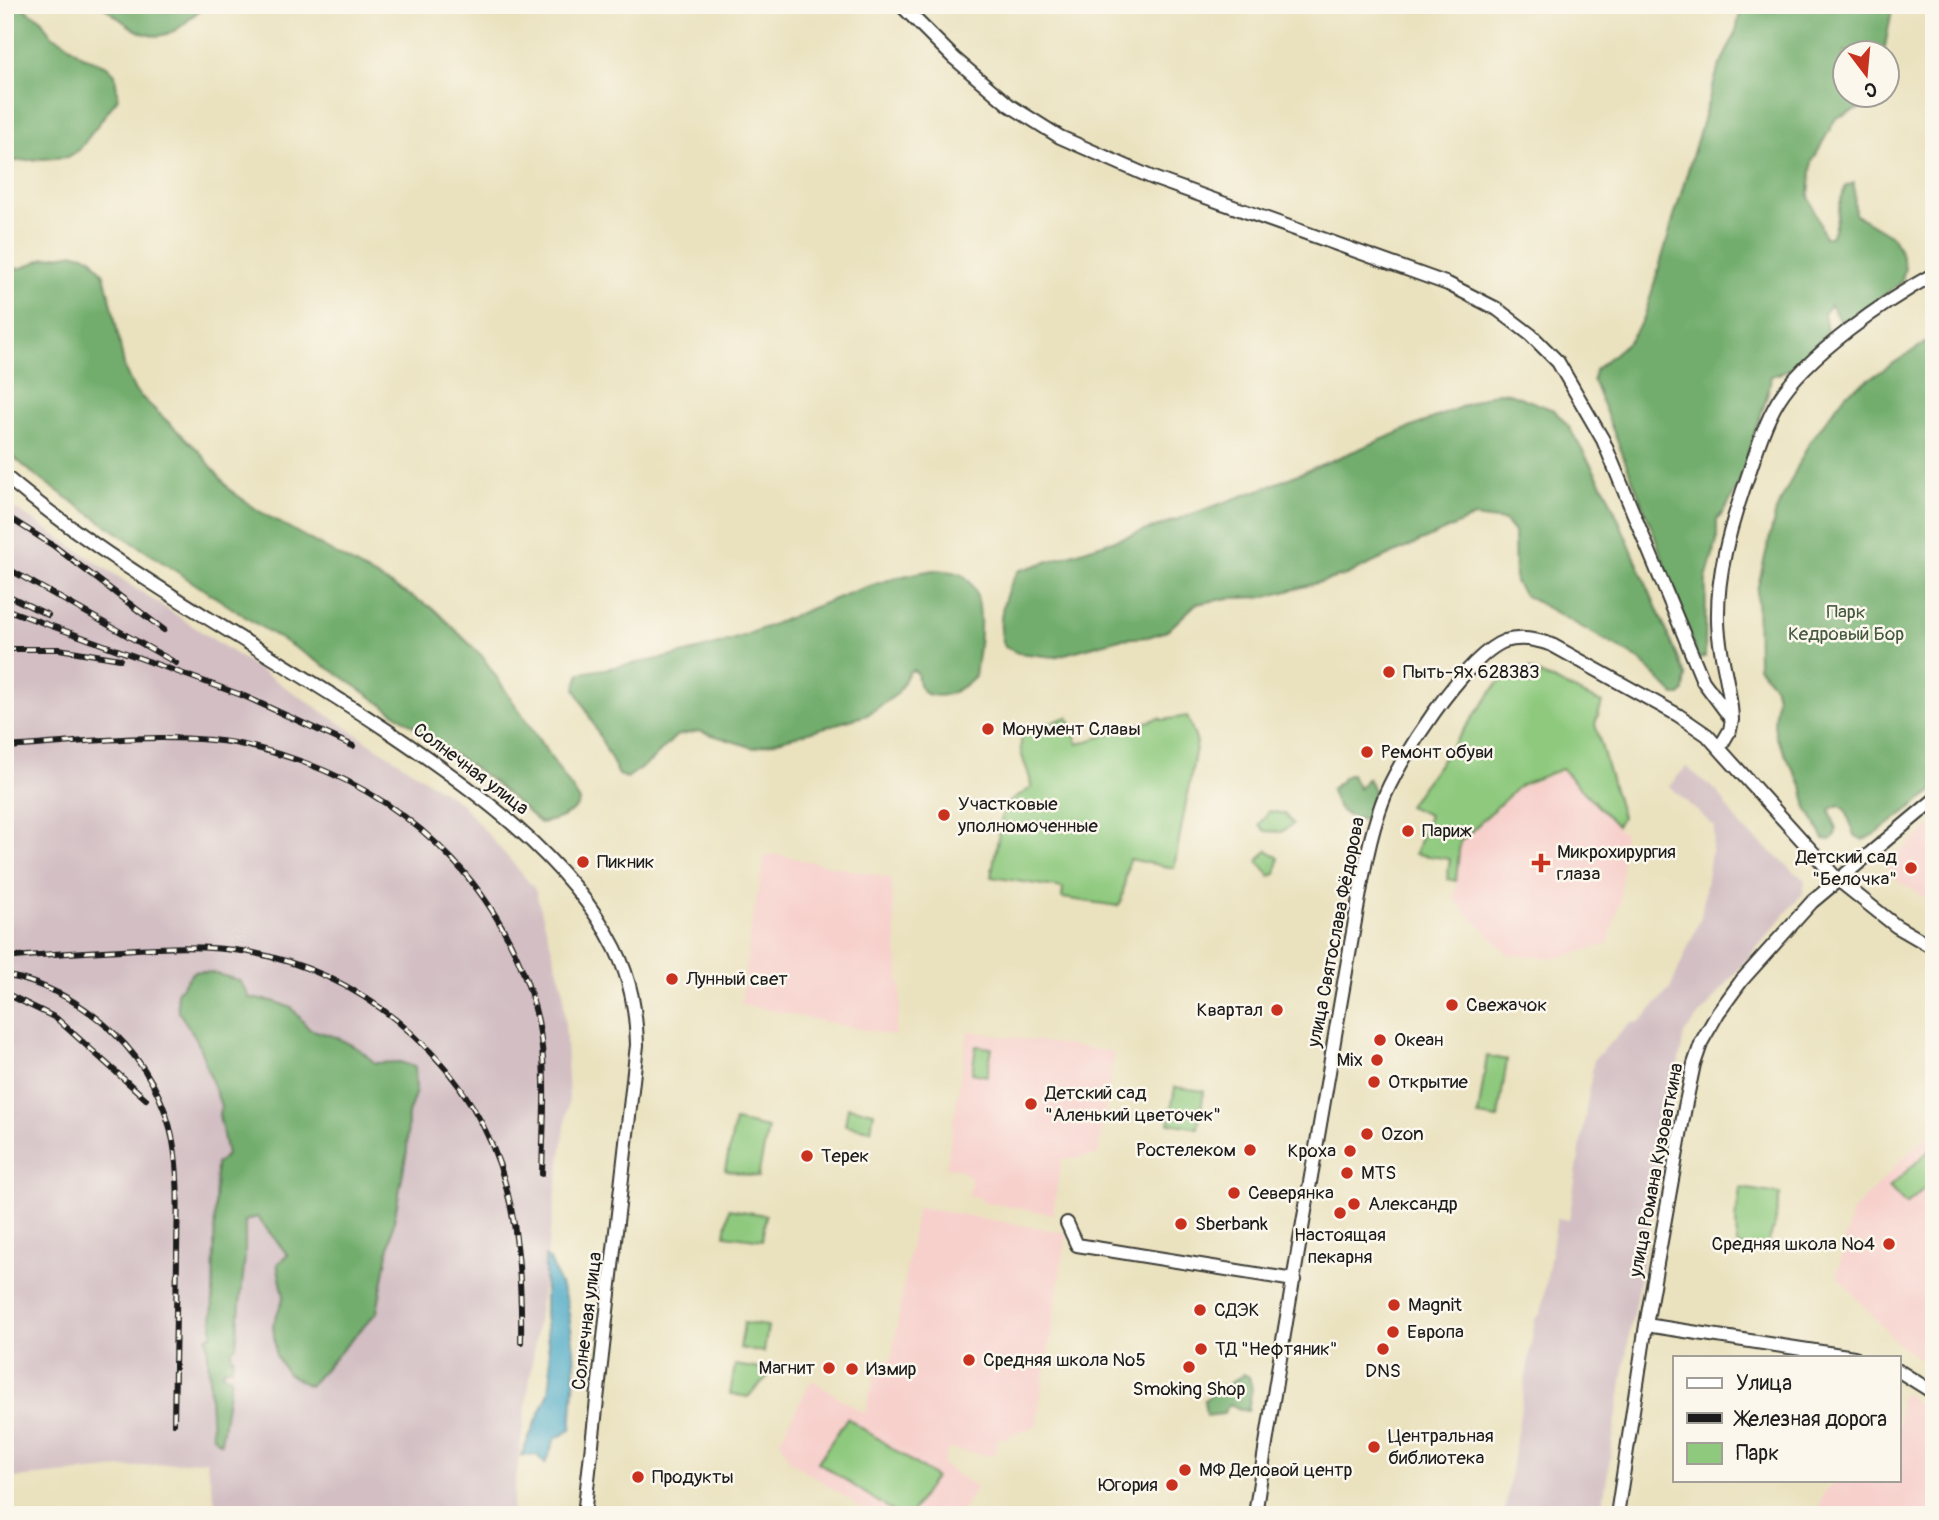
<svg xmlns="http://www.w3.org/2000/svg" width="1939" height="1520" font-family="Pangolin,sans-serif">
<rect width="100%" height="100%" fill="#fbf7ec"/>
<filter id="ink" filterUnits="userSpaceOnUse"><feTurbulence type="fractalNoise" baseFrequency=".0143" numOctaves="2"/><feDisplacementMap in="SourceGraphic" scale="14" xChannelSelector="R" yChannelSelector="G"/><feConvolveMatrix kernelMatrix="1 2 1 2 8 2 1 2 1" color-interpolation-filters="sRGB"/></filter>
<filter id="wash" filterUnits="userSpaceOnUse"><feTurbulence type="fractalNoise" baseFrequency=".00686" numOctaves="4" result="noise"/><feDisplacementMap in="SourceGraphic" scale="28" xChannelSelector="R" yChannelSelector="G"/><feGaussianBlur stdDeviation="1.57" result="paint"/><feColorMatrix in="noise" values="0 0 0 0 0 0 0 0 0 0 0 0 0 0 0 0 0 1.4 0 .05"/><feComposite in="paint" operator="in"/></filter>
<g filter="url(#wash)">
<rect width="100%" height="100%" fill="#eae2bf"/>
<path fill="#f7d0cc" d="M1563,771L1621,832H1624L1620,902L1608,944L1560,958L1509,955L1454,900L1461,843L1520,787Z
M1934,824V903L1890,876L1888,861Z
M773,854L891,878L901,1000L894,1036L741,1004L751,927L765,857Z
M968,1031L1114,1052L1098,1155L1061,1160L1053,1214L982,1202L979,1197L969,1196L971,1178L957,1168L946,1167Z
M1934,1131V1356L1926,1362L1902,1348L1837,1276L1852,1212L1911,1150Z
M917,1207L1067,1233L1036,1426L1012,1435L1008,1439L997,1438L994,1456L948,1449L942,1465L977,1487L959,1515H873L790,1461L780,1440L812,1380L865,1414L870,1391H872L878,1359L891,1361Z
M1905,1392L1934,1420V1515H1818L1821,1497L1835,1480H1899V1400Z"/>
<path fill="#d2bec3" d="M5,502L461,803L535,889L563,988L569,1098L511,1515H218L206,1460L5,1479Z
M1686,767L1718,792L1741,827L1805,880L1803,893L1684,1034L1630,1331L1601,1515H1504L1535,1319L1541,1313L1557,1218L1569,1220L1594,1059L1631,1023L1640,1022L1670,989L1701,917L1715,827L1669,786Z"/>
<path fill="#8ec97e" stroke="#55724d" stroke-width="2" d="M1529,669L1602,703L1595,724L1622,817L1617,826L1562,769L1520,785L1460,842L1456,881L1447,879L1450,859L1415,854L1429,815L1408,806L1498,683L1511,674Z
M1187,716L1197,742L1174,868L1129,859L1121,903L1117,906L1062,898L1063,888L991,877L1004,805L1031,788C1032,768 1013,755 1024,731L1068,717L1078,744L1159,718L1163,720Z
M1269,811L1285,814L1293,824L1281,832L1265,831L1259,825Z
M1267,850L1279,858L1276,874L1270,876L1258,861Z
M976,1046L992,1048L987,1076L972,1073Z
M1487,1056L1507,1060L1498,1119L1478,1116Z
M1175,1087L1204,1091L1198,1128L1169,1123Z
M848,1107L874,1112L871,1130L845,1125Z
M735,1121L768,1128L758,1177L725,1170Z
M1930,1150L1934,1155V1179L1906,1205L1889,1187Z
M1740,1188L1780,1194L1775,1223L1765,1252L1737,1245L1736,1219Z
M729,1209L766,1215L762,1240L725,1235Z
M744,1323L768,1326L764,1352L740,1349Z
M735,1365L773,1371L748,1397L730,1394Z
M847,1418L935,1477L910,1515H898L818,1462Z"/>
<path fill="#72ad6d" stroke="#476444" stroke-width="2" d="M5,5H22L28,12L40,18L51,35L63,41L82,56L107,66L115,74L118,98L79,150L68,157L5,162Z
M101,5H209C197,10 192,17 183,25C151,51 128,24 101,5Z
M1742,5H1893L1884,52H1844V94L1874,95L1869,105L1836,118L1812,162L1809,196L1825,237H1831C1839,221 1837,204 1846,186L1854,183L1855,214L1893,237L1902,255L1905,268L1901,283L1846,322L1839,319L1830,305L1824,313L1827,332C1815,349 1792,373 1771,376C1769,396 1762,410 1756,429C1745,461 1740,494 1717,520V541L1706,579L1705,657L1698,658L1651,526L1593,380L1595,370L1630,340L1644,318L1718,69L1735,35Z
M75,253L91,257L104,275L112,305L125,370L135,391L199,451L230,490L259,511L434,609L482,656L575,793L580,801C574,815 554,821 540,823L491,780L341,676L253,622L103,523L36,476L5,450V269L22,268L45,258Z
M1934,337V790L1876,834L1863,840L1854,835L1846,810L1839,805L1830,810L1836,829L1835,837L1830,840L1824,839L1807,808L1802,786L1776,737L1774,724L1777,697L1774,685L1758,667L1757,590L1776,511L1809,443L1846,394Z
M1497,392L1509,393L1554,410L1569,427L1607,493L1686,676L1684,691L1680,695H1674L1639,659L1524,595L1515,582L1514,532L1505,521L1474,517L1346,575L1266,597L1229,598L1196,604L1167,631L1148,637L1120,639L1054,657L1018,653L1005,647C995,623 1004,593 1018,571L1156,527L1267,487Z
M934,570C942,571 955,571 962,575C989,590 979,650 975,676C961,690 943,701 924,693L919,685L917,673L913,670L909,672L897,694L867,715L754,748L699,731L676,736L651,761L627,778L619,775L575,688L580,673C633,664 686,656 737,638C802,615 865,580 934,570Z
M1351,774L1359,789L1368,778L1374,790L1366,820C1343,818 1337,810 1331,790L1344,777Z
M194,971L215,973L240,981L250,998L273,1001L292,1008L309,1029L336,1037L359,1049L375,1063L400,1062L415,1067L416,1091L408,1114L407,1151L377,1312L309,1386L287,1373L276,1356L273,1325L284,1296L277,1264L288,1255L257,1217L245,1221V1256L236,1346L232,1349L231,1357L234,1358L231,1368H224L222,1374L231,1377L221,1443L212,1435L207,1337L212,1335L216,1164L227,1155L219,1114L221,1106L196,1038L178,1011L177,992Z
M1244,1374L1249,1377L1252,1388L1248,1411L1242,1410L1230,1404L1223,1414L1206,1416L1204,1400Z"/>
<path fill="#46a7c5" stroke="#316270" stroke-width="2" d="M545,1256L550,1260L567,1302L574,1349L575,1373L571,1430L555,1439L545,1464L537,1455L521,1456L549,1392L551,1374L545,1314Z"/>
</g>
<g filter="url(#ink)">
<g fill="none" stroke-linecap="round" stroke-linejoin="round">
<defs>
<path id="minor" d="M901,5L954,58L1009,105L1060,137L1153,178L1448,284L1497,309L1531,335L1558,362L1603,440L1703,681L1732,720
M5,476C122,575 261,646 388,731C470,786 570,858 615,948C631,980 636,1011 637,1045L584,1515
M1720,747L1730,730L1732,720C1731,686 1718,653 1718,620C1717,574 1729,532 1743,490C1754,460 1762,428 1778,401C1806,355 1887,300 1934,274
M1067,1223L1077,1245L1294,1280
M1646,1325L1854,1357
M1899,1371L1934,1393
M1255,1515C1277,1367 1304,1219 1329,1072C1337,1021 1346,971 1355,921C1362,881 1368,841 1382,803C1396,763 1466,655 1505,641C1521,636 1536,639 1552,645L1678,715L1707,735L1837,879L1896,926L1934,948
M1617,1515L1646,1325L1685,1107L1694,1064L1702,1041L1718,1013L1742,980L1812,902L1934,800"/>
</defs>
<use href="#minor" stroke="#3b3a34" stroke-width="16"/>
<use href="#minor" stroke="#fff" stroke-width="12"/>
<defs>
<path id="rail" d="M5,515L54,546L164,630
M5,567L176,663
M5,594L48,615
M5,609L244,696L353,746
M5,649H59L120,659
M5,747C73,743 143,734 211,740C242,742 274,752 303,762C420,805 510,897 538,1021C548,1070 543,1124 542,1174
M5,958C44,954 83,952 122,950C164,947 206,945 249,952C303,962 353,985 396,1020C503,1107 523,1211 521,1342
M5,975C88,992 157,1058 173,1141C180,1180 177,1220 177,1258C176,1313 175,1368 174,1423
M5,993L56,1018L146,1099"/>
</defs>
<use href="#rail" stroke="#1c1c1c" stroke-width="6"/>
<use href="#rail" stroke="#fbf7ec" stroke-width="3.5" stroke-dasharray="10" stroke-linecap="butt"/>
</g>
</g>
<g fill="#c8321e" stroke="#fbf7ec" stroke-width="2.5">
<circle cx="1389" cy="672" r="7"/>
<circle cx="988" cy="729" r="7"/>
<circle cx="1367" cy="752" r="7"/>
<circle cx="944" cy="815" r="7"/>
<circle cx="1408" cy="831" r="7"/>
<circle cx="583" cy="862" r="7"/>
<path d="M1537.5 852.5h7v7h7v7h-7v7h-7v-7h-7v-7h7z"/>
<circle cx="1911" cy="868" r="7"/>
<circle cx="672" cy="979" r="7"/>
<circle cx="1452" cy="1005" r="7"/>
<circle cx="1277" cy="1010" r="7"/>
<circle cx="1380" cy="1040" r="7"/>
<circle cx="1377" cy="1060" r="7"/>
<circle cx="1374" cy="1082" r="7"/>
<circle cx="1031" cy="1104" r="7"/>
<circle cx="1367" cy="1134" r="7"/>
<circle cx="1250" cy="1150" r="7"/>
<circle cx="1350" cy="1151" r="7"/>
<circle cx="807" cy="1156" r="7"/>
<circle cx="1347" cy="1173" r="7"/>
<circle cx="1234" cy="1193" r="7"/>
<circle cx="1354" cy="1204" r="7"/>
<circle cx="1340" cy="1213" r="7"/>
<circle cx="1181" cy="1224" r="7"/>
<circle cx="1889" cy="1244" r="7"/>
<circle cx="1394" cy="1305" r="7"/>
<circle cx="1200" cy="1310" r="7"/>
<circle cx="1393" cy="1332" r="7"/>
<circle cx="1201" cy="1349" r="7"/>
<circle cx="1383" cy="1349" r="7"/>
<circle cx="969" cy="1360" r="7"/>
<circle cx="1189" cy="1367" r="7"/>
<circle cx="829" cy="1368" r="7"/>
<circle cx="852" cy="1369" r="7"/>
<circle cx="1374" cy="1447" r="7"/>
<circle cx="1185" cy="1470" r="7"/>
<circle cx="638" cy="1477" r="7"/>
<circle cx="1172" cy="1485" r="7"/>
</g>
<g text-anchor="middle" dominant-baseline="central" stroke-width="5" stroke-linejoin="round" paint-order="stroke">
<g font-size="19" fill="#44593e" stroke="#fbf7ec">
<text x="1846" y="612">Парк<tspan x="1846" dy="22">Кедровый Бор</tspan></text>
</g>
<g font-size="19" fill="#1c1c1c" stroke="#fbf7ec" text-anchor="start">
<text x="1403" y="672">Пыть-Ях 628383</text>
<text x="1002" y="729">Монумент Славы</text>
<text x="1381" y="752">Ремонт обуви</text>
<text x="958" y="804">Участковые<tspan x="958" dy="22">уполномоченные</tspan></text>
<text x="1422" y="831">Париж</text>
<text x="1557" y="852">Микрохирургия<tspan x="1557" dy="22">глаза</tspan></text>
<text x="1897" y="857" text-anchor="end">Детский сад<tspan x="1897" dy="22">"Белочка"</tspan></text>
<text x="597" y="862">Пикник</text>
<text x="686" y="979">Лунный свет</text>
<text x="1466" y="1005">Свежачок</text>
<text x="1263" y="1010" text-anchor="end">Квартал</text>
<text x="1394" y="1040">Океан</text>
<text x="1363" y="1060" text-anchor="end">Mix</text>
<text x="1388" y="1082">Открытие</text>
<text x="1045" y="1093">Детский сад<tspan x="1045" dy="22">"Аленький цветочек"</tspan></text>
<text x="1381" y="1134">Ozon</text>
<text x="1236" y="1150" text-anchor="end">Ростелеком</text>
<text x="1336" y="1151" text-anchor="end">Кроха</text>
<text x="821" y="1156">Терек</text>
<text x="1361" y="1173">MTS</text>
<text x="1248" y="1193">Северянка</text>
<text x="1368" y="1204">Александр</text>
<text x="1195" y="1224">Sberbank</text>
<text x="1340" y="1235" text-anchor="middle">Настоящая<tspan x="1340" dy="22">пекарня</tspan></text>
<text x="1875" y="1244" text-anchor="end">Средняя школа №4</text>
<text x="1408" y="1305">Magnit</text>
<text x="1214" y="1310">СДЭК</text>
<text x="1407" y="1332">Европа</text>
<text x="1215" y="1349">ТД "Нефтяник"</text>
<text x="983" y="1360">Средняя школа №5</text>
<text x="815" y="1368" text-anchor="end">Магнит</text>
<text x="866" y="1369">Измир</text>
<text x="1383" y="1371" text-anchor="middle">DNS</text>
<text x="1189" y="1389" text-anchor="middle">Smoking Shop</text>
<text x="1388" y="1436">Центральная<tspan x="1388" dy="22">библиотека</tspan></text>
<text x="1199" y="1470">МФ Деловой центр</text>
<text x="652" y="1477">Продукты</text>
<text x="1158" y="1485" text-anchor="end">Югория</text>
</g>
<g font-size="19" fill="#1c1c1c" stroke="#fbf7ec">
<text transform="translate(471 769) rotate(37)">Солнечная улица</text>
<text transform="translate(1336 932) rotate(-79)">улица Святослава Фёдорова</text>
<text transform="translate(1656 1170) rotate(-79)">улица Романа Кузоваткина</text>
<text transform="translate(587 1321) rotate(-83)">Солнечная улица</text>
</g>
</g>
<rect width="1939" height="1520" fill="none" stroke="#fbf7ec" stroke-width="28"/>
<rect x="1673" y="1356" width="228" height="126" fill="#fbf7ec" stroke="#a29f99" stroke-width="2"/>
<rect x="1687" y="1378" width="35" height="10" fill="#ffffff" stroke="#a29f99" stroke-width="2"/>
<text x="1736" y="1390" font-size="21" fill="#1c1c1c">Улица</text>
<rect x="1687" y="1413" width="35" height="10" fill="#1c1c1c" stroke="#a29f99" stroke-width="2"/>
<text x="1736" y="1426" font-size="21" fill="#1c1c1c">Железная дорога</text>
<rect x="1687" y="1443" width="35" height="21" fill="#8ec97e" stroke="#a29f99" stroke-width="2"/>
<text x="1736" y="1460" font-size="21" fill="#1c1c1c">Парк</text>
<g transform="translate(1866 74) rotate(164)"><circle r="33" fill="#fbf7ec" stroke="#a29f99" stroke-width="2"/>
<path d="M0-5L12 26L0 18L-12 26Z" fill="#c8321e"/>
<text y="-10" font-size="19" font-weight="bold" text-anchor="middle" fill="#1c1c1c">С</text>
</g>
</svg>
